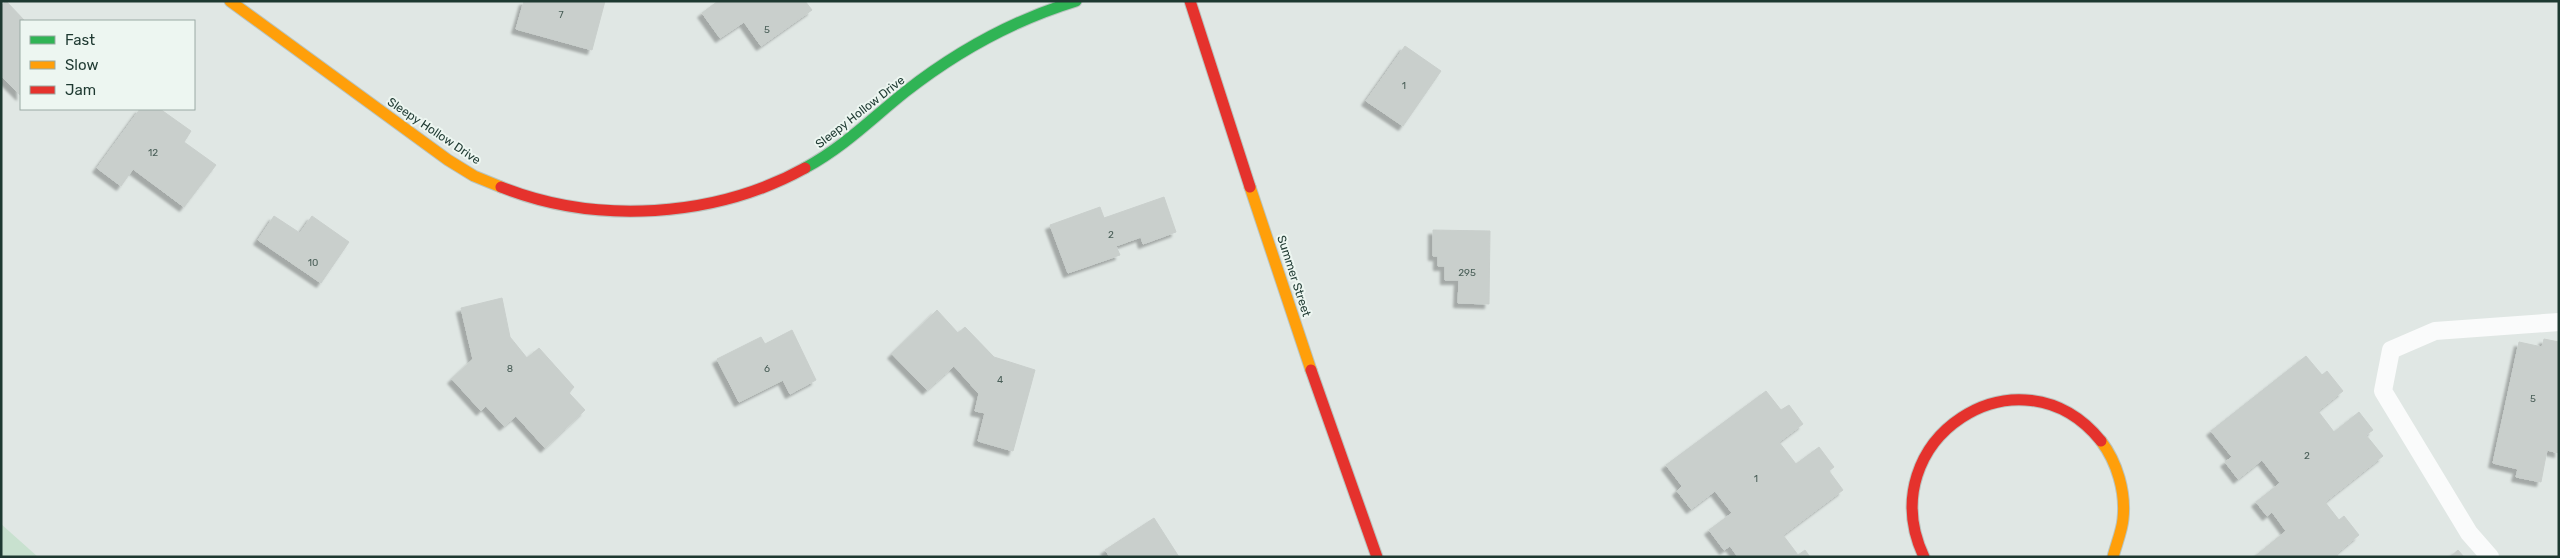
<svg xmlns="http://www.w3.org/2000/svg" width="2560" height="558" font-family="Rubik,sans-serif">
<defs>
<filter id="shadow"><feDropShadow dx="-4.5" dy="4.5" stdDeviation="1" flood-color="#0004"/></filter>
</defs>
<rect width="100%" height="100%" fill="#e0e7e4"/>
<path fill="#c8e1cf" d="M1,524L38,557H1Z"/>
<path fill="#c9cfcc" stroke="#c9cfcc" filter="url(#shadow)" d="M6,1L25,21H21V96L1,76V6Z
M524,1H605L592,50L516,29Z
M718,1H805L812,10L761,46L744,22L720,38L702,13Z
M1405,46L1441,71L1403,126L1366,101Z
M140,109H160L191,131L184,142L216,165L184,207L133,169L121,186L97,168Z
M1164,197L1176,232L1143,244L1141,237L1116,246L1120,255L1068,273L1050,225L1100,207L1104,218Z
M274,216L300,233L312,216L349,242L321,283L258,240Z
M1433,230L1490,231L1489,304L1458,303L1459,280H1445V266H1438V256H1433Z
M502,298L510,337L527,358L539,348L574,387L569,393L585,410L545,448L516,416L504,426L486,406L481,411L452,379L473,359L461,308Z
M937,310L958,333L965,327L994,357L1035,370L1013,451L978,441L985,413L975,411L979,394L954,366L927,390L892,354Z
M792,330L816,380L790,394L783,380L739,402L717,359L761,337L765,344Z
M2544,339L2559,342V453L2547,450L2541,482L2516,477L2518,469L2493,463L2519,342L2542,347Z
M2306,356L2322,375L2327,371L2343,391L2318,411L2334,432L2359,412L2373,430L2366,435L2383,456L2325,502L2339,520L2344,516L2359,535L2336,554L2339,557H2254L2286,531L2272,512L2267,516L2256,502L2280,483L2262,460L2238,479L2225,462L2232,457L2211,431Z
M1766,391L1781,410L1789,405L1803,424L1779,442L1796,464L1819,447L1834,467L1829,471L1843,490L1783,535L1798,555L1805,550L1810,557H1738L1730,546L1724,550L1709,530L1732,513L1715,491L1691,509L1677,491L1682,486L1666,465Z
M1154,518L1179,557H1110L1105,550Z
M2458,550L2464,557H2450Z"/>
<g fill="none" stroke-linecap="round" stroke-linejoin="round">
<defs>
<path id="fast" d="M805,168C845,146 870,120 905,92C956,52 1014,20 1076,1"/>
<path id="slow" d="M230,1L448,160L474,176L501,187
M1250,187L1311,370
M2101,441C2117,462 2126,492 2123,519C2122,531 2116,545 2113,557"/>
<path id="jam" d="M1190,1L1250,187
M501,187C596,225 715,218 805,168
M1311,370L1377,557
M1924,557C1869,440 2020,341 2101,441"/>
</defs>
<use href="#fast" stroke="#b9c4bf" stroke-width="13"/>
<use href="#slow" stroke="#b9c4bf" stroke-width="13"/>
<use href="#jam" stroke="#b9c4bf" stroke-width="13"/>
<path stroke="#fafbfb" stroke-width="18" d="M2490,557L2469,533L2383,391L2391,350L2435,331L2559,322"/>
<use href="#fast" stroke="#30b455" stroke-width="11"/>
<use href="#slow" stroke="#ff9f0a" stroke-width="11"/>
<use href="#jam" stroke="#e5322d" stroke-width="11"/>
</g>
<g text-anchor="middle" dominant-baseline="central" stroke-width="4" stroke-linejoin="round" paint-order="stroke">
<g font-size="10" fill="#4a5f58">
<text x="561" y="15">7</text>
<text x="767" y="30">5</text>
<text x="1404" y="86">1</text>
<text x="153" y="153">12</text>
<text x="1111" y="235">2</text>
<text x="313" y="263">10</text>
<text x="1467" y="273">295</text>
<text x="510" y="369">8</text>
<text x="767" y="369">6</text>
<text x="1000" y="380">4</text>
<text x="2533" y="399">5</text>
<text x="2307" y="456">2</text>
<text x="1756" y="479">1</text>
</g>
<g font-size="12" fill="#1e3931" stroke="#edf6f1">
<text transform="translate(860 112) rotate(-38)">Sleepy Hollow Drive</text>
<text transform="translate(434 131) rotate(34)">Sleepy Hollow Drive</text>
<text transform="translate(1294 276) rotate(72)">Summer Street</text>
</g>
</g>
<rect width="2560" height="558" fill="none" stroke="#1e3931" stroke-width="5"/>
<rect x="20" y="20" width="175" height="90" fill="#edf6f1" stroke="#9aaaa4"/>
<rect x="30" y="36" width="25" height="8" fill="#30b455" stroke="#9aaaa4"/>
<text x="65" y="45" font-size="15" fill="#1e3931">Fast</text>
<rect x="30" y="61" width="25" height="8" fill="#ff9f0a" stroke="#9aaaa4"/>
<text x="65" y="70" font-size="15" fill="#1e3931">Slow</text>
<rect x="30" y="86" width="25" height="8" fill="#e5322d" stroke="#9aaaa4"/>
<text x="65" y="95" font-size="15" fill="#1e3931">Jam</text>
</svg>
